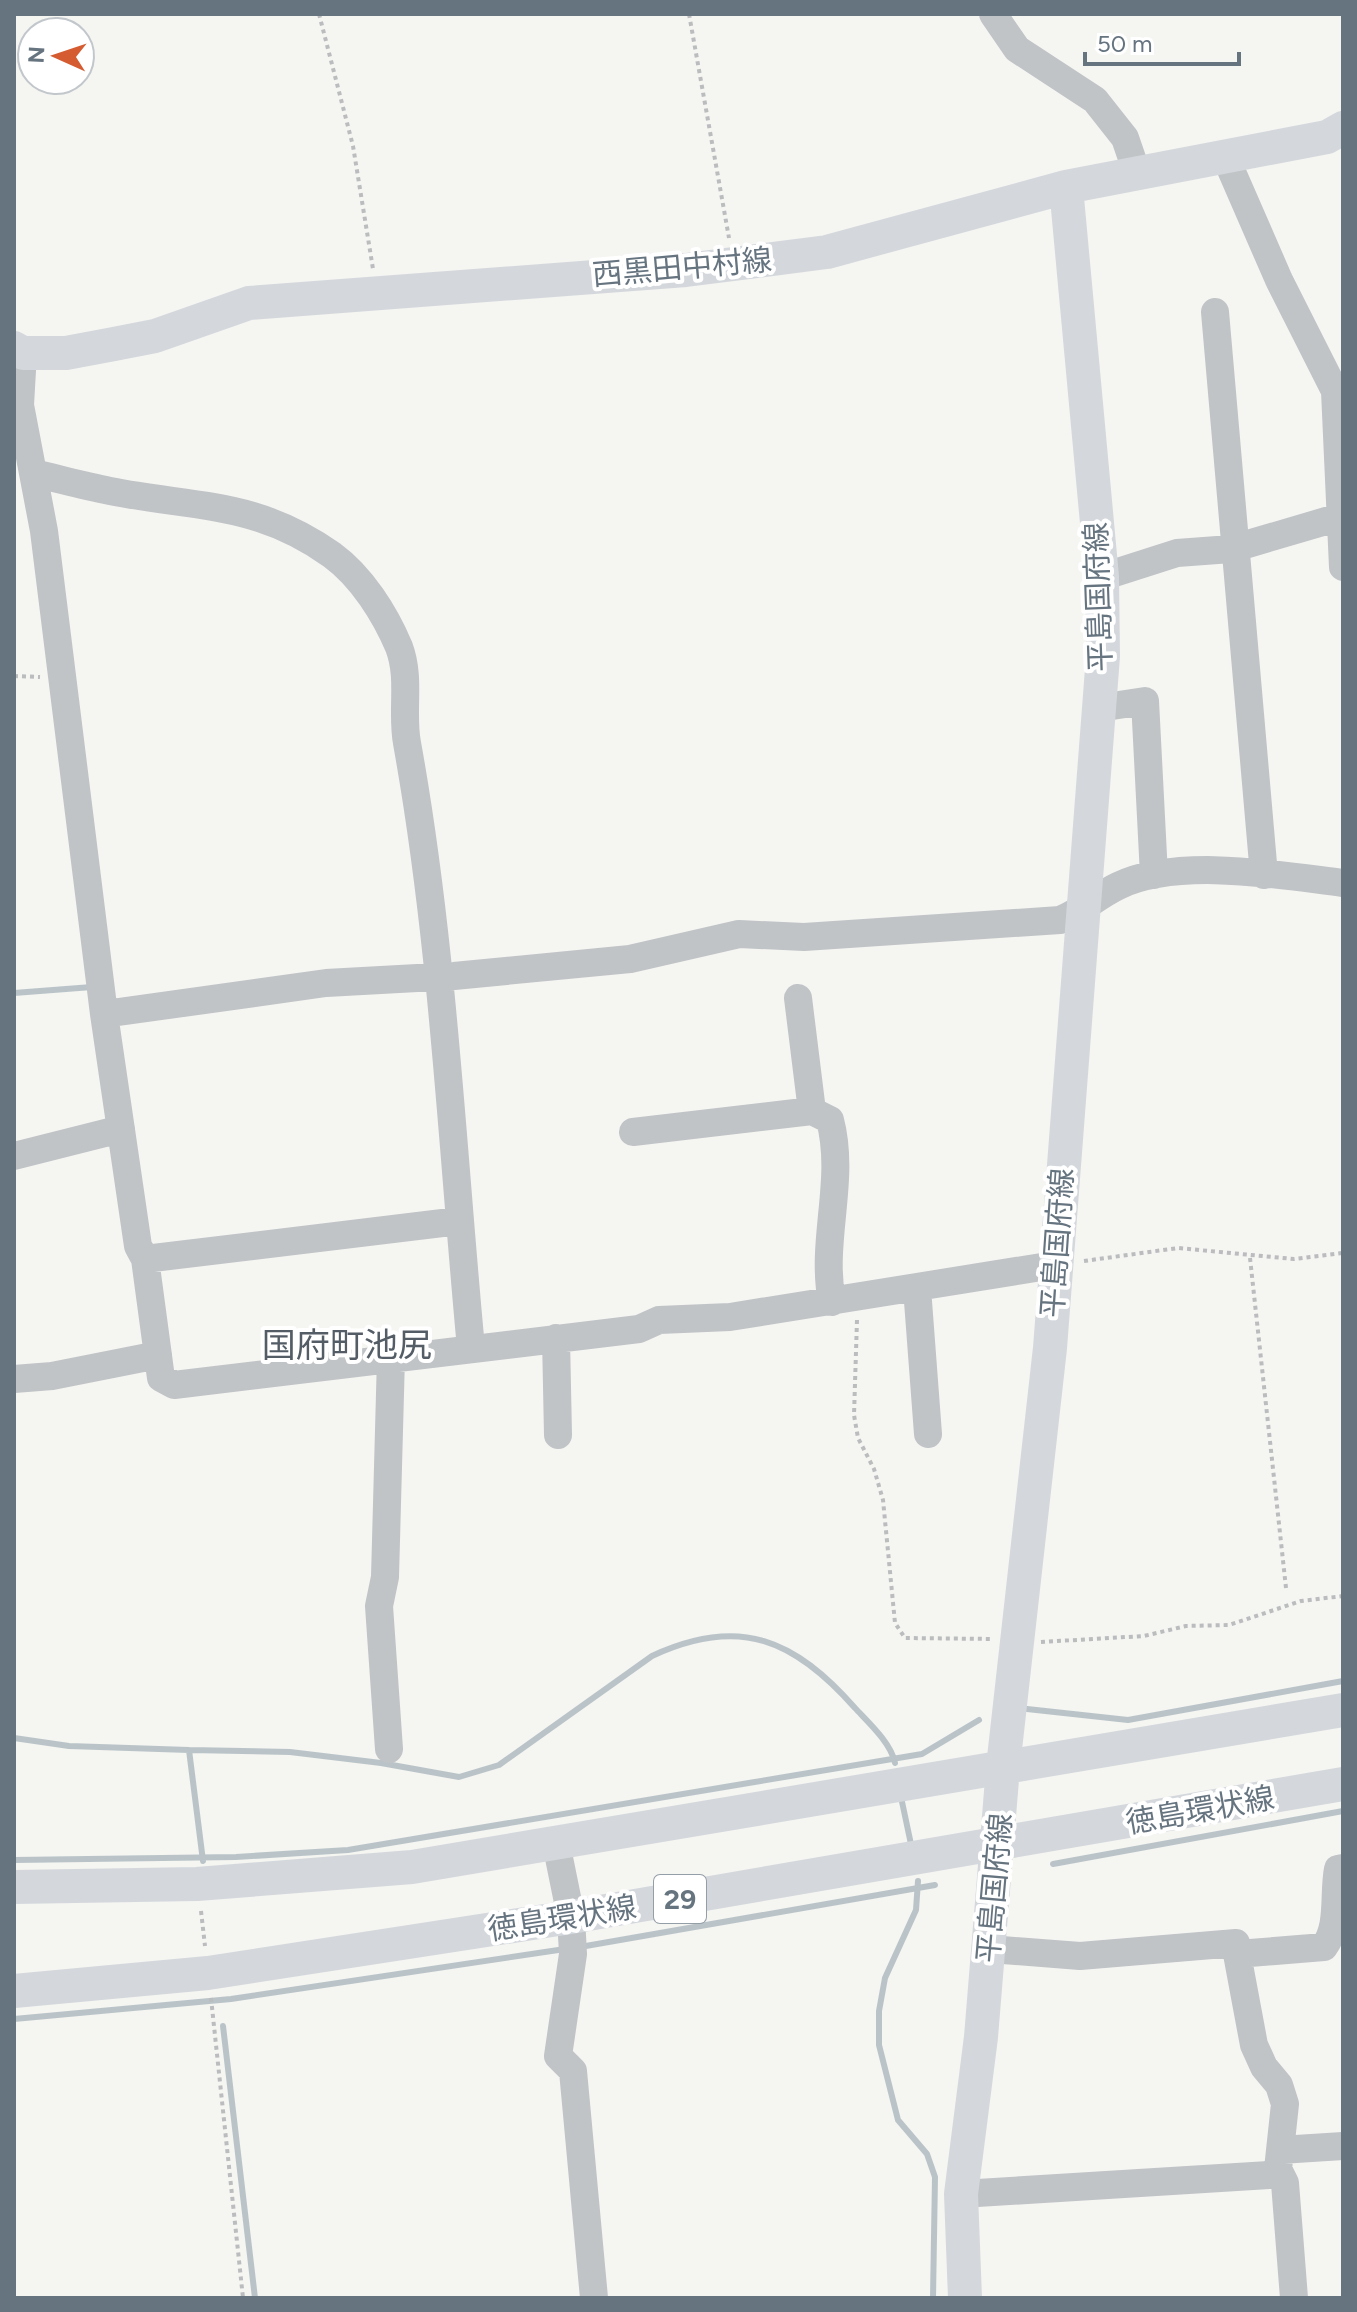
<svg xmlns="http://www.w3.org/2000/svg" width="1357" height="2312" font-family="Figtree,'Noto Sans JP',sans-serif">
<rect width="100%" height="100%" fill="#f5f5f2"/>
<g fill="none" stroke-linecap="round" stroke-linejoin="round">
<path stroke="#bac4c8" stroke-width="6" d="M14,993L92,987
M1027,1709L1128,1720L1343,1681
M14,1738L69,1746L189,1750L203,1861
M189,1750L290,1752L381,1763L459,1777L499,1765L652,1656C740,1615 795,1640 855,1708C869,1723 891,1743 895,1763
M901,1797L912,1849
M14,1860L236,1857L348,1850L922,1754L979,1720
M1053,1864L1343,1811
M918,1881L916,1910L885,1978L879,2011V2045L898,2120L927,2154L935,2177L933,2298
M580,1947L935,1885
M14,2019L231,1999L565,1949
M223,2026L255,2298"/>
<path stroke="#babcbe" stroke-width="4" stroke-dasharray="4 4" stroke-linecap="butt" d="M319,14L353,146L373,269
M689,14L729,238
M14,676L40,677
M1250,1258L1286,1588
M1084,1261L1178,1248L1294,1259L1343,1253
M857,1320L854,1415L858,1438L874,1469L883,1500L895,1623L905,1638L993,1639
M1041,1642L1144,1636L1186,1626L1229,1625L1301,1601L1343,1596
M201,1911L205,1946
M211,1998L243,2298"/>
<path stroke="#c0c4c7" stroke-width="28" d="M993,14L1017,49L1095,100L1125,138L1137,173
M1225,156L1279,280L1335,391L1343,567
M1215,312L1264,875
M23,353L20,405L44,531L104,1014L138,1246L145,1259L161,1378L174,1385L639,1329L659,1320L730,1317L1054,1265
M33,473C59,479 84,486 110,491C196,508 256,501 332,555C362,577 385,614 399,647C411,679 401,711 407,743C443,942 452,1147 471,1348
M1102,577L1177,553L1231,549L1343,516
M1099,708L1145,701L1154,875
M798,998L812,1111
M104,1014L326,983L454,976L630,959L739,934L804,937L1060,920C1082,911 1097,896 1118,886C1178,857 1278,875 1343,883
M633,1132L812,1111L830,1120C846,1181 820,1240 832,1302
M14,1156L121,1129
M145,1259L459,1221
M917,1288L928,1434
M556,1338L558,1435
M14,1379L52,1376L158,1355
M389,1749L379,1606L385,1577L391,1357
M556,1843L571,1917L573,1954L558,2056L573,2071L594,2298
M990,1949L1080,1956L1236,1943L1237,1954
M1280,2150L1343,2146
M1278,2169L1285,2183L1294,2298
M961,2194L1269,2175L1278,2169L1285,2104L1279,2085L1264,2067L1254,2045L1237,1954L1324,1947C1340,1926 1333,1894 1338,1869L1343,1868"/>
<path stroke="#d4d8dc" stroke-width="34" d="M14,348L23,353H66L114,344L155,336L249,303L686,270L827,252L1066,187L1327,137L1343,128
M14,1887L197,1884L412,1867L1343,1710
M14,1991L208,1973L571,1917L1343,1784
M965,2298L961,2194L981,2037L1003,1767L1050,1348L1103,656L1102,577L1066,187"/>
</g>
<g text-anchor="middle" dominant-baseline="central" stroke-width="8" stroke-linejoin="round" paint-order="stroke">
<rect fill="#fff" stroke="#949ea6" stroke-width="2" x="654" y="1875" width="52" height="48" rx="6"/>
<g font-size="28" font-weight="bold" fill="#667480">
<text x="680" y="1899">29</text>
</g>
<g font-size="30" fill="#667480" stroke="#fff">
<text transform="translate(682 267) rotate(-5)">西黒田中村線</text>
<text transform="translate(1098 597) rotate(-92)">平島国府線</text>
<text transform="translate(1057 1243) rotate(-86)">平島国府線</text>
<text transform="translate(1200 1810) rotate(-10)">徳島環状線</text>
<text transform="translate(994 1888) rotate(-85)">平島国府線</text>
<text transform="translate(562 1918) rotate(-9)">徳島環状線</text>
</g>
<g font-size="34" fill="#545d66" stroke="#fff">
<text x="347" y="1345">国府町池尻</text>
</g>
</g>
<rect width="1357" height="2312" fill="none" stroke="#667480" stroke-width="32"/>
<g transform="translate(56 56) rotate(273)"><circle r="38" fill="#ffffff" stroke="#c2c7cc" stroke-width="2"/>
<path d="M0-6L14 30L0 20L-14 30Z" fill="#d55c31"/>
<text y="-12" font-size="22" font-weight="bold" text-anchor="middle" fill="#667480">N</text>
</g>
<path d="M1085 52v12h154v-12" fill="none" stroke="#667480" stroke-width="4"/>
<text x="1097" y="52" font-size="24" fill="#667480" stroke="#ffffff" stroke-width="6" paint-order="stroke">50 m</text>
</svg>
